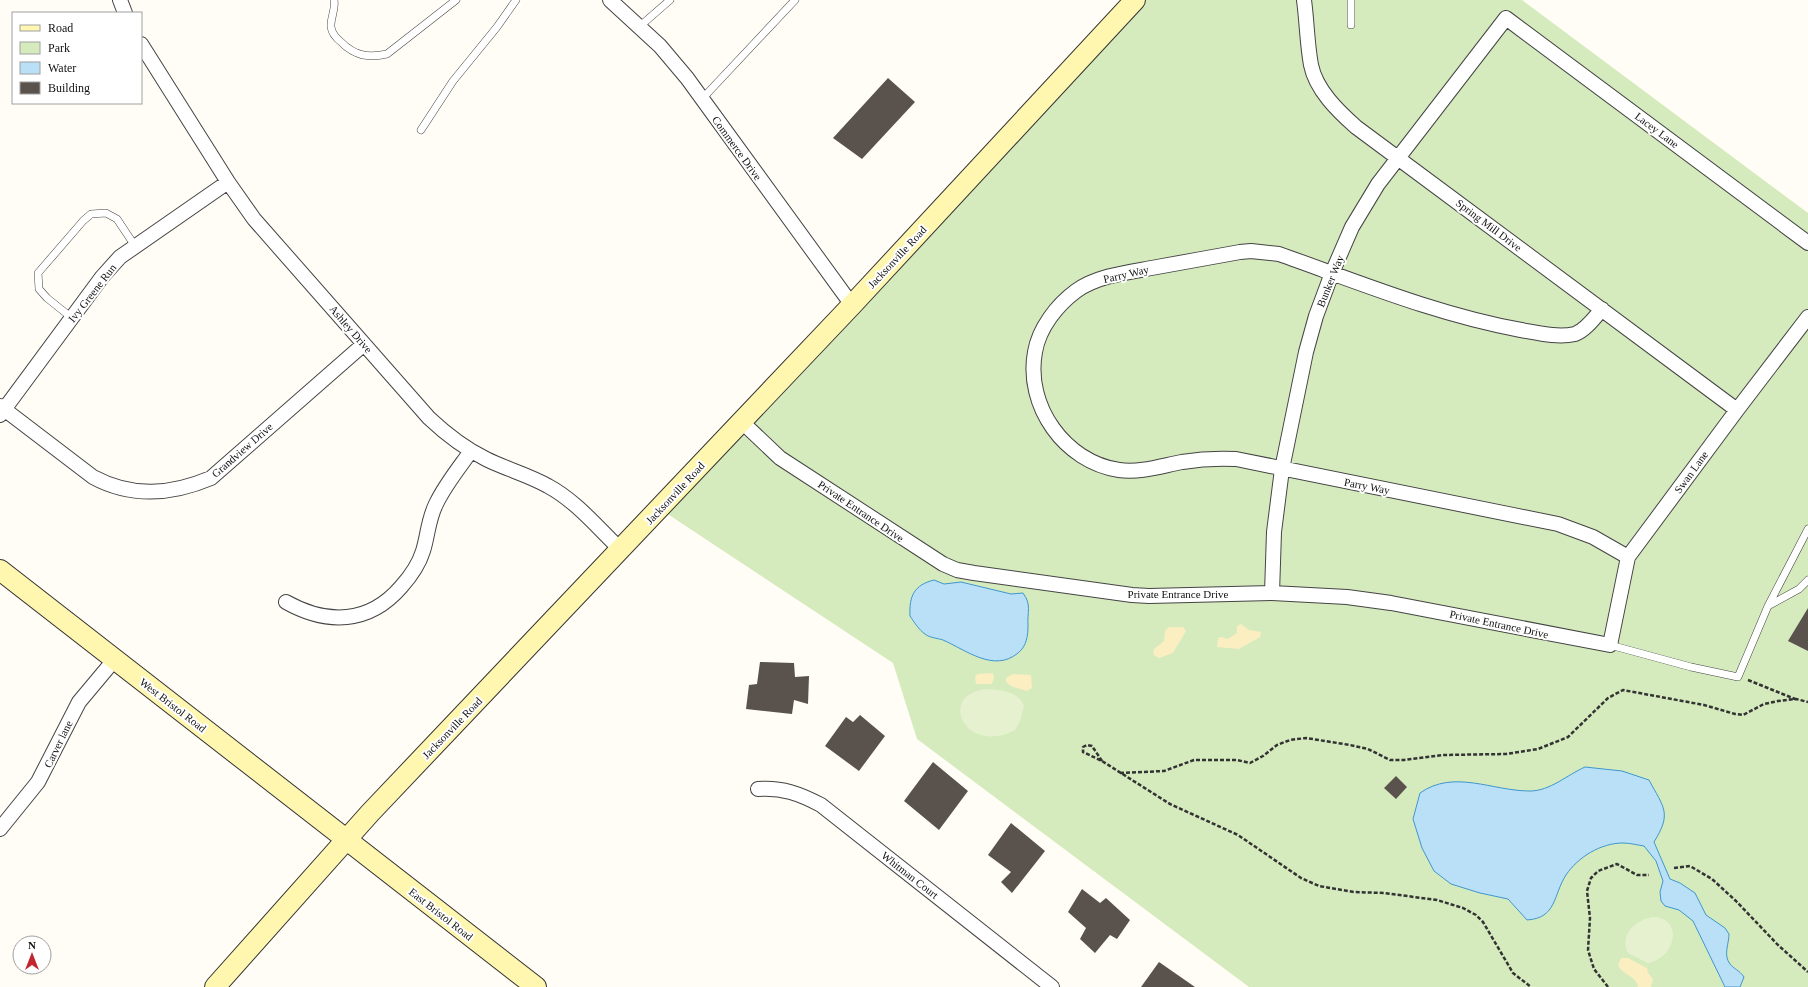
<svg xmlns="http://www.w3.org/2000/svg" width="1808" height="987" font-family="'Times New Roman',serif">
<rect width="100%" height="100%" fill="#fffdf5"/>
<path fill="#d5ebbd" d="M1140,0H1522L1808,213V987H1249L917,739L893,663L660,509Z"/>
<path fill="#fbeec1" d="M1241,624L1249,630L1261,632L1260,637L1239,649L1217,647L1218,638L1221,637L1228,639L1237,633V626Z
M1169,627H1183L1186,631L1173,653L1159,658L1155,656L1153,653L1154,649L1164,641L1165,631Z
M993,673L994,678L992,684H976L975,678L977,674Z
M1013,674L1031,675L1032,688L1027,691L1011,686L1006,682V678Z
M1621,958H1628L1647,968L1648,973L1653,979L1651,987H1638C1637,976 1622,975 1618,965Z"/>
<path fill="#e6f2cf" d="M991,689C1004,691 1019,692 1024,706L1020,721L1015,730C963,757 935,690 991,689Z
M1653,917C1684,918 1676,958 1648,963L1628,953C1619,934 1636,920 1653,917Z"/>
<path fill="#b9e0f7" stroke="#3f96cf" d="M934,580L944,584L961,582L1011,594L1023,593C1032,605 1027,612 1028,625C1028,635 1027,646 1018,653C994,673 966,650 943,640C937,638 930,638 925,634C919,630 914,622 910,616C909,596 914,585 934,580Z
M1585,767L1622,771L1649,780C1664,808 1672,813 1654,842L1670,879L1680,883L1695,893L1706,915L1725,928L1729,934C1729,944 1723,955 1730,964C1734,969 1739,970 1744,977L1740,987H1725L1693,921L1679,910L1665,906L1661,901L1660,892L1663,881L1656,861L1644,846C1637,845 1630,843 1623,843C1601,843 1578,857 1566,875C1553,895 1557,918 1527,920L1508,899L1480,893L1451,884L1434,871L1422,848L1413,819L1420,793C1454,769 1492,791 1530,791C1550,791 1567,775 1585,767Z"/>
<path fill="#5a524d" d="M888,78L915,102L862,159L833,138Z
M1808,608V651L1788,641Z
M760,662L794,663L795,677L809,676L808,704L794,700L792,714L746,709L749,685L757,684Z
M860,715L885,736L859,771L825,746L846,717L853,722Z
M933,762L968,791L939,830L904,801Z
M1396,776L1407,787L1396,799L1384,788Z
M1011,823L1045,851L1012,893L1001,882L1011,872L988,855Z
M1082,889L1100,903L1106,898L1130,920L1117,939L1110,935L1095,953L1080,939L1086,928L1068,912Z
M1159,962L1195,987H1141Z"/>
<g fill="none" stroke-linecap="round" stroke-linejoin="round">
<defs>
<path id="service" d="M334,0C336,10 330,18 331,27C332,34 336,38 341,42C355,56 368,58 387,54L456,0
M1351,0V25
M639,27L670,0
M702,99L795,0
M421,130L453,81L497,27L516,0
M72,318L47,298L39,289L38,273L83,221L91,214L106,213L117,219L135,246
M1768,606L1799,589L1808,580
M1610,645L1691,667L1738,677L1768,606L1808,529"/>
<path id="minor" d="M120,0L125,13
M610,0L660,46L687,78L852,305
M1304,0C1307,22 1307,43 1311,65C1316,90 1338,111 1356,127L1737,410
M141,44L228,182L254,219L429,418C447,435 464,448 486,459C506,469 529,475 548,486C576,501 598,528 621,550
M1602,309C1595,317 1586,330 1575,334C1558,338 1538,333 1521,330C1438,315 1358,282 1279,254L1251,251L1240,252C1212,257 1185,262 1157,267C1131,272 1098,275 1076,291C1057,305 1039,328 1035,352C1025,406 1065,462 1119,470C1140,473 1161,466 1182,462C1200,459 1217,458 1236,459L1558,524L1593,537L1628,557
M0,406L93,477C132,498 171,495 211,478L364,344
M0,415L102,277L120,257L228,182
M742,422L780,458L943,564L957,570L974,573L1132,595L1149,596L1272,593L1347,597L1391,603L1610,645L1628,557L1737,410L1808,317
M1272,593L1274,532L1282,469L1306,352L1316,316L1332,273L1352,227L1378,184L1506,18L1808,243
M286,602C327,625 369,624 401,587C410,577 419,564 423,551C428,535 428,520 436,504C445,485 459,468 471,451
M758,789C782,787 800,794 821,805L1052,987
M0,829L38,782L79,702L115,659"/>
<path id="secondary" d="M0,570L536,987
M215,987L370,813L852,305L1135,0"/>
</defs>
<use href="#service" stroke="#444" stroke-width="8"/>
<use href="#minor" stroke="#444" stroke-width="16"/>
<use href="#secondary" stroke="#333" stroke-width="22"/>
<path stroke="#333" stroke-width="2.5" stroke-dasharray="4 2" stroke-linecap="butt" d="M1748,680L1795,699
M1102,761L1092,746L1087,745L1083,747V752L1102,761L1170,804L1238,835L1301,878L1319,886L1354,892L1384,893L1437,900L1463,908L1476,915L1483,922L1513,973L1531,987
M1120,773L1164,771L1194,760H1237L1250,763L1263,756L1277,745L1290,740L1306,738L1350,745L1368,749L1390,760H1404L1443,755L1506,754L1538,749L1568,737L1608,698L1623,690L1704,705L1735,714L1743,715L1764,704L1778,701L1796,699L1808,702
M1674,868L1690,866L1712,879L1736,901L1778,945L1808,972
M1608,987L1594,969L1588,950L1590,918L1587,891L1591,878L1598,871L1617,864L1637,875H1649"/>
<use href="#service" stroke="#fff" stroke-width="7"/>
<use href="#minor" stroke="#fff" stroke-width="14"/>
<use href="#secondary" stroke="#fff6b0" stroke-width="20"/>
</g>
<g text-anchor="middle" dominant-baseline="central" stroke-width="4" stroke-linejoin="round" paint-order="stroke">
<g font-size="11" fill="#111" stroke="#fff">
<text transform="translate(1657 130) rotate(37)">Lacey Lane</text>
<text transform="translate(737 148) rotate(54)">Commerce Drive</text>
<text transform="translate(1489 225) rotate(37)">Spring Mill Drive</text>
<text transform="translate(897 257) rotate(-47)">Jacksonville Road</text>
<text transform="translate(1126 274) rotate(-13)">Parry Way</text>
<text transform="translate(1330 281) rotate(-68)">Bunker Way</text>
<text transform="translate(92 293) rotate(-52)">Ivy Greene Run</text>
<text transform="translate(351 329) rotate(49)">Ashley Drive</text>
<text transform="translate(242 450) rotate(-41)">Grandview Drive</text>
<text transform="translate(1691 472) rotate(-54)">Swan Lane</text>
<text transform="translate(1367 486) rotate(11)">Parry Way</text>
<text transform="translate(675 493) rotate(-47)">Jacksonville Road</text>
<text transform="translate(861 511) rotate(34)">Private Entrance Drive</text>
<text x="1178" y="594">Private Entrance Drive</text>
<text transform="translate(1499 624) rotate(12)">Private Entrance Drive</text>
<text transform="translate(173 705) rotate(38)">West Bristol Road</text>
<text transform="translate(452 728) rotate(-46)">Jacksonville Road</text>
<text transform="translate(58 744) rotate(-64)">Carver lane</text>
<text transform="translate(910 875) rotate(38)">Whitman Court</text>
<text transform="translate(441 914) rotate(38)">East Bristol Road</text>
</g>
</g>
<rect x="12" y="12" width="130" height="92" fill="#ffffff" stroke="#a0a0a0"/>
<rect x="20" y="25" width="20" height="6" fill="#fff6b0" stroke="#a0a0a0"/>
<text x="48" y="32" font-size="12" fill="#111111">Road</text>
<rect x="20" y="42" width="20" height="12" fill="#d5ebbd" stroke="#a0a0a0"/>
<text x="48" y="52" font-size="12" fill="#111111">Park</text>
<rect x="20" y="62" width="20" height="12" fill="#b9e0f7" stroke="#a0a0a0"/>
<text x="48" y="72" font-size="12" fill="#111111">Water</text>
<rect x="20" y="82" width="20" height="12" fill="#5a524d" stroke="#a0a0a0"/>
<text x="48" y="92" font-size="12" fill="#111111">Building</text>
<g transform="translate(32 955)"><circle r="19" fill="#ffffff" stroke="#a0a0a0"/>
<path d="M0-3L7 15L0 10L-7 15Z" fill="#c4262e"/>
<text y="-6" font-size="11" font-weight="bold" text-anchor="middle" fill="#111111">N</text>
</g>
</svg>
